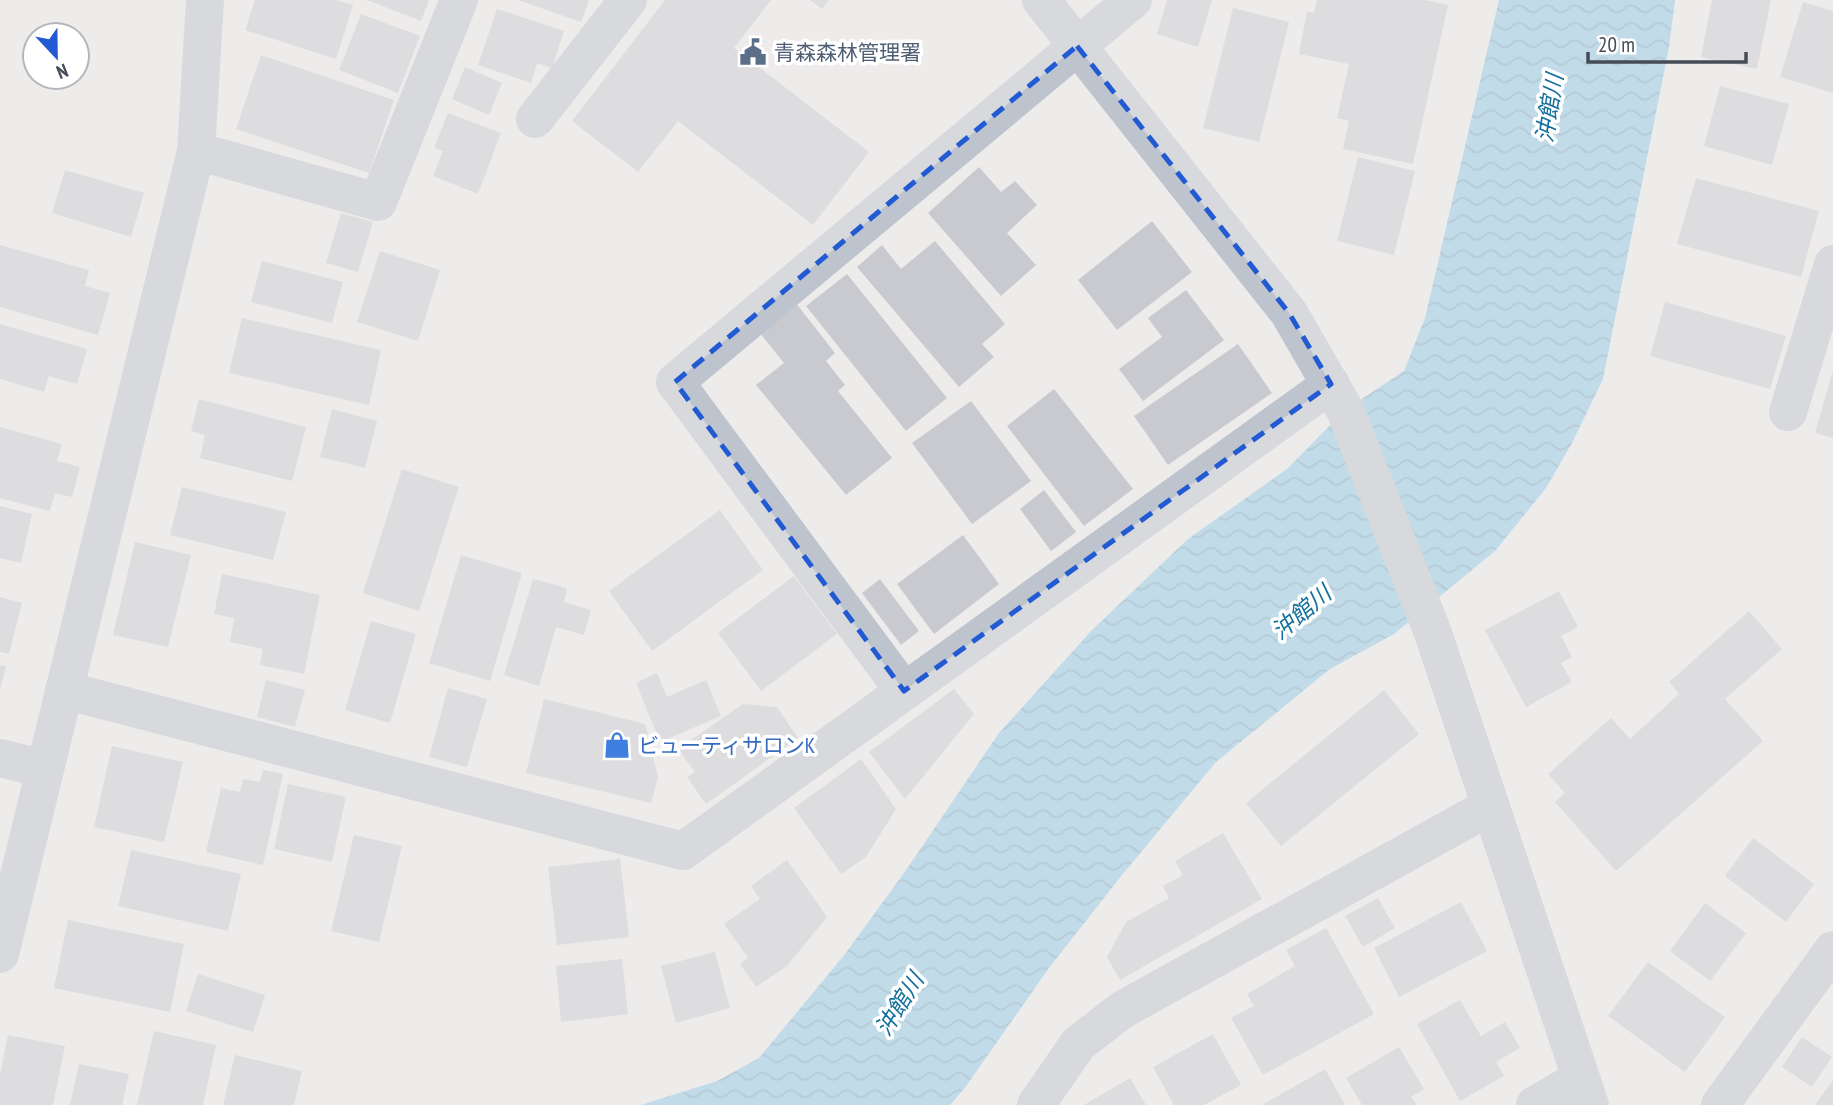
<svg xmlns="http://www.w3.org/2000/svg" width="1833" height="1105" font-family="'PT Sans Narrow','Noto Sans JP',sans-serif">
<defs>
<pattern id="water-waves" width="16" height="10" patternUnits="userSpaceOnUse" patternTransform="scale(1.75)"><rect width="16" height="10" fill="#89c8e6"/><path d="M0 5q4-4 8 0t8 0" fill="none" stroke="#72a5bd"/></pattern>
</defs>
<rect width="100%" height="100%" fill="#eeebeb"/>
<path fill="url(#water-waves)" d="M1499,0H1675L1669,47L1603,379L1572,443L1546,488L1495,551L1394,634L1330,669L1216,762L1122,875L1049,968L964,1089L950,1105H641L717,1081L759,1058L845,954L904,873L999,733L1092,630L1188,539L1287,469L1345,410L1404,371L1425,318Z"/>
<path fill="#c8cad0" d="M255,0H336L353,5L336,59L245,30Z
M367,0H429L421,21Z
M518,0H589L581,22Z
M665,0H771L734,48L869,152L813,225L678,121L638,172L572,121Z
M810,0H829L822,9Z
M1167,0H1212L1198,47L1157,34Z
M1317,0H1425L1448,5L1413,164L1343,149L1349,121L1337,118L1349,64L1299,54L1307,11L1314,13Z
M1712,0H1771L1757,69L1701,57Z
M1803,2L1833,11V93L1780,77Z
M1233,8L1289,22L1259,142L1203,128Z
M497,9L564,31L552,68L537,63L531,83L478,65Z
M361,14L420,36L398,93L339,70Z
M261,55L394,100L369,173L236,129Z
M465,67L502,83L489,115L452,99Z
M1720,86L1789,104L1772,165L1704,146Z
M448,113L501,133L478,194L433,176L443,151L434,148Z
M1358,157L1415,171L1394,255L1337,241Z
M979,167L1001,192L1015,181L1037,205L1007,233L1036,265L1001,296L928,213Z
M65,170L144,193L131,237L52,213Z
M1696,178L1819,211L1801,277L1677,244Z
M341,213L373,222L358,272L326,263Z
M1152,221L1192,272L1117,330L1078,280Z
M935,241L1005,324L982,344L994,357L959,387L857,267L882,245L901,269Z
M0,245L89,270L85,286L110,293L98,335L0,307Z
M380,251L440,270L418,341L357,322Z
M262,261L343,282L332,323L251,302Z
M847,274L947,398L906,431L806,306Z
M1186,290L1224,340L1143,401L1119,369L1162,337L1148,318Z
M795,302L835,353L826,361L845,385L838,391L892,458L846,495L756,385L784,363L759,332Z
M1665,302L1786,336L1770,389L1650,356Z
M242,318L381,350L369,405L229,373Z
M0,324L87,349L77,384L49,376L44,392L0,379Z
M1238,344L1272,393L1168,465L1134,416Z
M1832,374H1833V438L1815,433Z
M1054,389L1133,489L1084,526L1007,426Z
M199,399L306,427L292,481L200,458L205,435L191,431Z
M971,401L1031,481L972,524L912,443Z
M332,409L377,421L365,468L320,457Z
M0,427L62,444L57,461L80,467L72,497L55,493L50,511L0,498Z
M402,469L459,487L419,611L363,593Z
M182,487L286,512L273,560L170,535Z
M1044,490L1076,532L1051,551L1020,509Z
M0,506L32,514L21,563L0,558Z
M720,510L763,570L652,651L609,591Z
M963,535L999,584L934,634L897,584Z
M135,542L191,555L168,647L113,635Z
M461,555L522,573L490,681L429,663Z
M222,574L320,595L304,674L260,665L263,649L230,642L234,618L214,614Z
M794,576L837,634L761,691L718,633Z
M533,579L567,588L564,602L591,610L584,635L556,627L539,686L504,675Z
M880,579L919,631L901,645L862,593Z
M1559,591L1578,627L1561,636L1572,657L1561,663L1572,682L1526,707L1485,630Z
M0,597L22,603L9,654L0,652Z
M1749,611L1782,649L1725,699L1763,741L1616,871L1555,802L1565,793L1548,774L1611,718L1630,739L1679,694L1669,682Z
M371,621L416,634L390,723L345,710Z
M0,665L6,666L1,687H0Z
M657,673L667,697L706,680L721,716L660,742L636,683Z
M266,680L305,690L295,727L257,717Z
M448,688L487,699L467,767L429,757Z
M954,689L974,714L905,799L869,752Z
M1384,690L1419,734L1281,846L1246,803Z
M544,699L645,724L658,777L651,803L526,773Z
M743,704L777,707L798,738L706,804L687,777L695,772L678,749Z
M112,746L183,762L164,842L94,827Z
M861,759L896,809L866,857L841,874L794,808Z
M263,770L283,774L263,865L206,852L221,788L240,792L243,779L260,782Z
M288,784L346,797L332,862L274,849Z
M1223,833L1262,899L1120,980L1107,957L1126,922L1169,898L1163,886L1183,875L1175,861Z
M354,835L402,846L379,942L331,931Z
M1753,838L1814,884L1786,922L1725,876Z
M131,850L241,874L228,931L118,906Z
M620,859L629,937L557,945L548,867Z
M787,860L827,917L787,966L756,987L740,964L748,958L724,924L760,899L751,886Z
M1378,898L1395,928L1363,947L1345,916Z
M1461,902L1487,951L1399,997L1374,948Z
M1705,903L1746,933L1710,981L1670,951Z
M68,920L184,944L170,1012L54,988Z
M1326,928L1374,1014L1263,1075L1231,1018L1254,1006L1247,994L1295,966L1286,950Z
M715,952L730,1008L676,1023L661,966Z
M622,959L628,1014L561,1022L556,966Z
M1648,962L1725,1017L1685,1072L1608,1016Z
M198,974L265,995L253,1032L186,1011Z
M1460,1000L1481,1036L1505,1022L1520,1048L1496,1062L1504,1076L1460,1101L1417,1024Z
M154,1031L216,1045L203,1105H137Z
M1213,1034L1241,1085L1204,1105H1174L1153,1067Z
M8,1035L65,1046L53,1105H0V1075Z
M1802,1037L1832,1057L1812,1087L1782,1067Z
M1399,1047L1424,1089L1411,1097L1417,1105H1362L1346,1078Z
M235,1055L302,1071L294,1105H223Z
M79,1064L129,1074L122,1105H70Z
M1325,1069L1345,1105H1262Z
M1130,1078L1146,1105H1084Z
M1833,1080V1105H1815Z"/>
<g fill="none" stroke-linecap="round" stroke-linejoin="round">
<path stroke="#bdc4cd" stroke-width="38" d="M1041,0L1289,313L1345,410L1433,633L1590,1105
M535,119L628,0
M196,151L378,202L459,0
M1788,412L1833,264
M64,690L683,851L1331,384
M904,691L675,382L1133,0
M0,758L44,769
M0,954L196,151L205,0
M1036,1105L1078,1044L1122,1010L1491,806
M1535,1105L1580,1079
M1720,1105L1833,950"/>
</g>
<path d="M0 0H1833V1105H0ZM1077,46L1289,313L1331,384L904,691L675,382Z" fill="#eeebeb" fill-opacity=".55" fill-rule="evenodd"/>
<path fill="none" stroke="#215ad2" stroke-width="5" stroke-dasharray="14 9" stroke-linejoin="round" d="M1077,46L1289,313L1331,384L904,691L675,382Z"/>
<defs>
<symbol id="civic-bare" viewBox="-9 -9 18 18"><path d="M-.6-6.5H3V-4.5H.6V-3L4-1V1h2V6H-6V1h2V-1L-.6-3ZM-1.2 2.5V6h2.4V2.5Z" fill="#5c6f8a" stroke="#fff" stroke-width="2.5" paint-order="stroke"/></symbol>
<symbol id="shop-bare" viewBox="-9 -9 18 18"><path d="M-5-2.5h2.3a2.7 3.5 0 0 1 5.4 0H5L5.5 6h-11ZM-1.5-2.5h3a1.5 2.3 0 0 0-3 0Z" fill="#3f7fe0" stroke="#fff" stroke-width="2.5" paint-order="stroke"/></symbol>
</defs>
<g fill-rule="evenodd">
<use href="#civic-bare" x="734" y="33" width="38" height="38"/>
<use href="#shop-bare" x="598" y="726" width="38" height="38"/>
</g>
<g text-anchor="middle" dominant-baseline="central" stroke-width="7" stroke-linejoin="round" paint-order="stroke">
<g font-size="21" fill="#4e5e75" stroke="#fff" text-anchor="start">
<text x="774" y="52">青森森林管理署</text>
</g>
<g font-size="21" fill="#366cbe" stroke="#fff" text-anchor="start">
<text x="638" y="745">ビューティサロンK</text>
</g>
<g font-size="23" font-style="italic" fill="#13709c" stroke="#fff">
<text transform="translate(1549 108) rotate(-81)">沖館川</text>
<text transform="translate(1301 612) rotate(-40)">沖館川</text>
<text transform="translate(899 1004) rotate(-58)">沖館川</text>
</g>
</g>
<g transform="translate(56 56) rotate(158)"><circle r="33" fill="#ffffff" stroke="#b5b7bc" stroke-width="2"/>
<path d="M0-5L12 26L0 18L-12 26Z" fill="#215ad2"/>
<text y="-10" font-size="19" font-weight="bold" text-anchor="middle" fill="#454c57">N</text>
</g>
<path d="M1588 52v10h158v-10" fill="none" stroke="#454c57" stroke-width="3.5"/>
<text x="1598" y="52" font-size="21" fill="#454c57" stroke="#ffffff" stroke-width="5" paint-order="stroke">20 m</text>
</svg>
